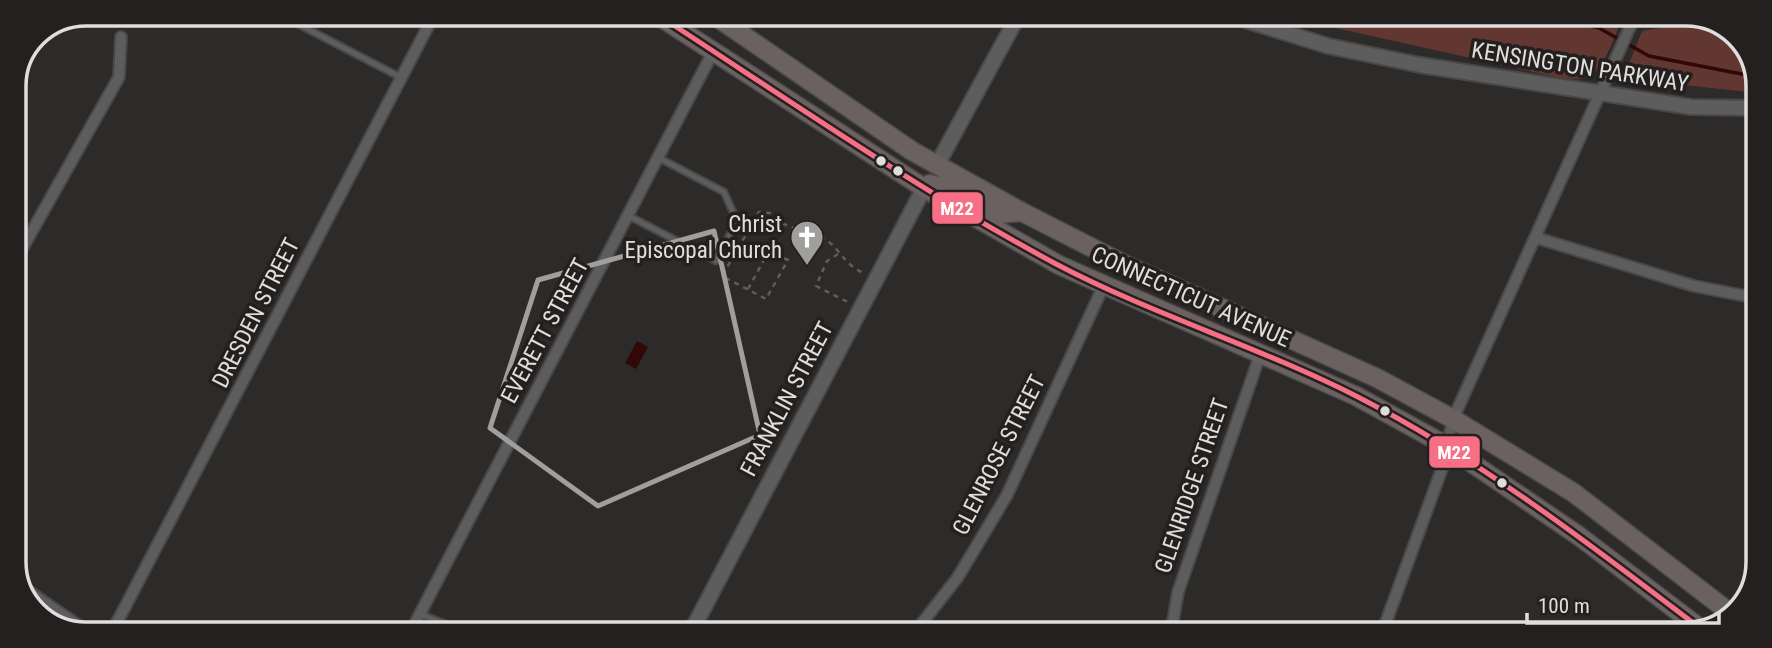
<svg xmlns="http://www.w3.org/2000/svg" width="1772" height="648" font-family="'Roboto Condensed',sans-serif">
<rect width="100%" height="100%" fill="#2c2b2a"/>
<path fill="#623732" d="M1286,17H1522L1575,27L1588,18H1622C1616,33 1603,75 1584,78C1576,80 1565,78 1556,77Z
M1670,26C1707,30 1735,20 1750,60C1754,71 1758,80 1758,93L1656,82L1626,71L1642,31Z"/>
<path fill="#310707" d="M637,341L648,347L636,369L625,363Z"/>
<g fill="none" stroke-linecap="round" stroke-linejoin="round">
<path stroke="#310707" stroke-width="3.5" d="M1561,18L1599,28L1649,56L1757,77"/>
<defs>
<path id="service" d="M278,14L284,18
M294,22L400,77
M629,216L716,261L737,221L724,192L659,158
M420,614L463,631"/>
<path id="minor" d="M1537,238L1694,286L1756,298
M14,263L119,77L121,37
M21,586L85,630
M113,630L434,15
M411,631L714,50
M915,632L958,577L1007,495L1103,287
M1171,633L1178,592L1260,355
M1382,633L1443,466L1453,419L1634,18"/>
<path id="tertiary" d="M1235,17L1328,46L1420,65L1691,107L1758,108
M937,165L1018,16
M691,632L924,188"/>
<path id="primary" d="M657,15L924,188L1059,265L1356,396L1447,446L1579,536L1701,629
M715,16L912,151L1022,212L1124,264L1377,378L1453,419L1574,493L1733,615
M925,188L930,184L951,188L998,214L1022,212"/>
</defs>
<use href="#service" stroke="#494847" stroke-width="9"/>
<use href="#minor" stroke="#494847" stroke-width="14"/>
<use href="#tertiary" stroke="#494847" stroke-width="18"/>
<use href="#primary" stroke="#494847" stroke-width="21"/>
<path stroke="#5f5e5e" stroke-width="2.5" stroke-dasharray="5 5" stroke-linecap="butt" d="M411,15L418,19
M838,254L827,261L816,286L848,302
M748,289L769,251L788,260L766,299L722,276L759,212L770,213C785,231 807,228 826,240C840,249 843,263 863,273"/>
<use href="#service" stroke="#5e5d5d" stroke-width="5"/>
<use href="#minor" stroke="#5e5d5d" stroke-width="10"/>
<use href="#tertiary" stroke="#5e5d5d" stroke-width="14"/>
<use href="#primary" stroke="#6a6160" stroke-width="18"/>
<defs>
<path id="bus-1" d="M658,15C789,100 918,190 1056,264C1153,315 1260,347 1358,397C1481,460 1591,545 1701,629"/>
</defs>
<use href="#bus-1" stroke="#242020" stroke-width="10"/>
<use href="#bus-1" stroke="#f76f85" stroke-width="5"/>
</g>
<path fill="none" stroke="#a19f9e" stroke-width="5" stroke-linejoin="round" d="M714,231L760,435L598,506L490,428L538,280Z"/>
<defs>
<symbol id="church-pin" viewBox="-11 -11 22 30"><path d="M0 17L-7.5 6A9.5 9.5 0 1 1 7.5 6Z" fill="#a19f9e" stroke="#242020"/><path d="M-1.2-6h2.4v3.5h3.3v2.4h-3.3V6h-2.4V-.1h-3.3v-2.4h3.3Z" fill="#fff"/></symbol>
</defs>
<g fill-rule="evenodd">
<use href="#church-pin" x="788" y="218" width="38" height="52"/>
</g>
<g fill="#e0dddd" stroke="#242020" stroke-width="2.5">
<circle cx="881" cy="161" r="6"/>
<circle cx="898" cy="171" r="6"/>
<circle cx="1385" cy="411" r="6"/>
<circle cx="1502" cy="483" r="6"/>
</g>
<g text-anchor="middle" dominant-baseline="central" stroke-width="7" stroke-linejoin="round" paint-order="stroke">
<g font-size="23" fill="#e0dddd" stroke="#242020">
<text transform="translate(1580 67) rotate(9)">KENSINGTON PARKWAY</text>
<text transform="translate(1191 297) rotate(24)">CONNECTICUT AVENUE</text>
<text transform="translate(256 313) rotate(-63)">DRESDEN STREET</text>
<text transform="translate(545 331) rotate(-62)">EVERETT STREET</text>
<text transform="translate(787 399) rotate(-62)">FRANKLIN STREET</text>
<text transform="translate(999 455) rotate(-63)">GLENROSE STREET</text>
<text transform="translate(1192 486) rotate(-71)">GLENRIDGE STREET</text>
</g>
<g font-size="23" fill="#e0dddd" stroke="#242020" text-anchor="end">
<text x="782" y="224">Christ<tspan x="782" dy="26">Episcopal Church</tspan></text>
</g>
</g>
<path d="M0 0H1772V648H0ZM86 26H1686A60 60 0 0 1 1746 86V562A60 60 0 0 1 1686 622H86A60 60 0 0 1 26 562V86A60 60 0 0 1 86 26Z" fill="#242020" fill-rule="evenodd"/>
<path fill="none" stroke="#e0dddd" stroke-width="3.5" d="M86 26H1686A60 60 0 0 1 1746 86V562A60 60 0 0 1 1686 622H86A60 60 0 0 1 26 562V86A60 60 0 0 1 86 26Z"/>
<g stroke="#242020" stroke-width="2.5">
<rect x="931" y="191" width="53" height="34" rx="7" fill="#f76f85"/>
<rect x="1428" y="435" width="53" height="34" rx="7" fill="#f76f85"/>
</g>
<g font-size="19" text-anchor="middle" font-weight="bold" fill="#fff">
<text x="957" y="215">M22</text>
<text x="1454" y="459">M22</text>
</g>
<path d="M1527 613v10h192v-10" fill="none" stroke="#e0dddd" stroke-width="3.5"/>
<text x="1538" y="613" font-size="21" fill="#e0dddd" stroke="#242020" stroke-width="5" paint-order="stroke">100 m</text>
</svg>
